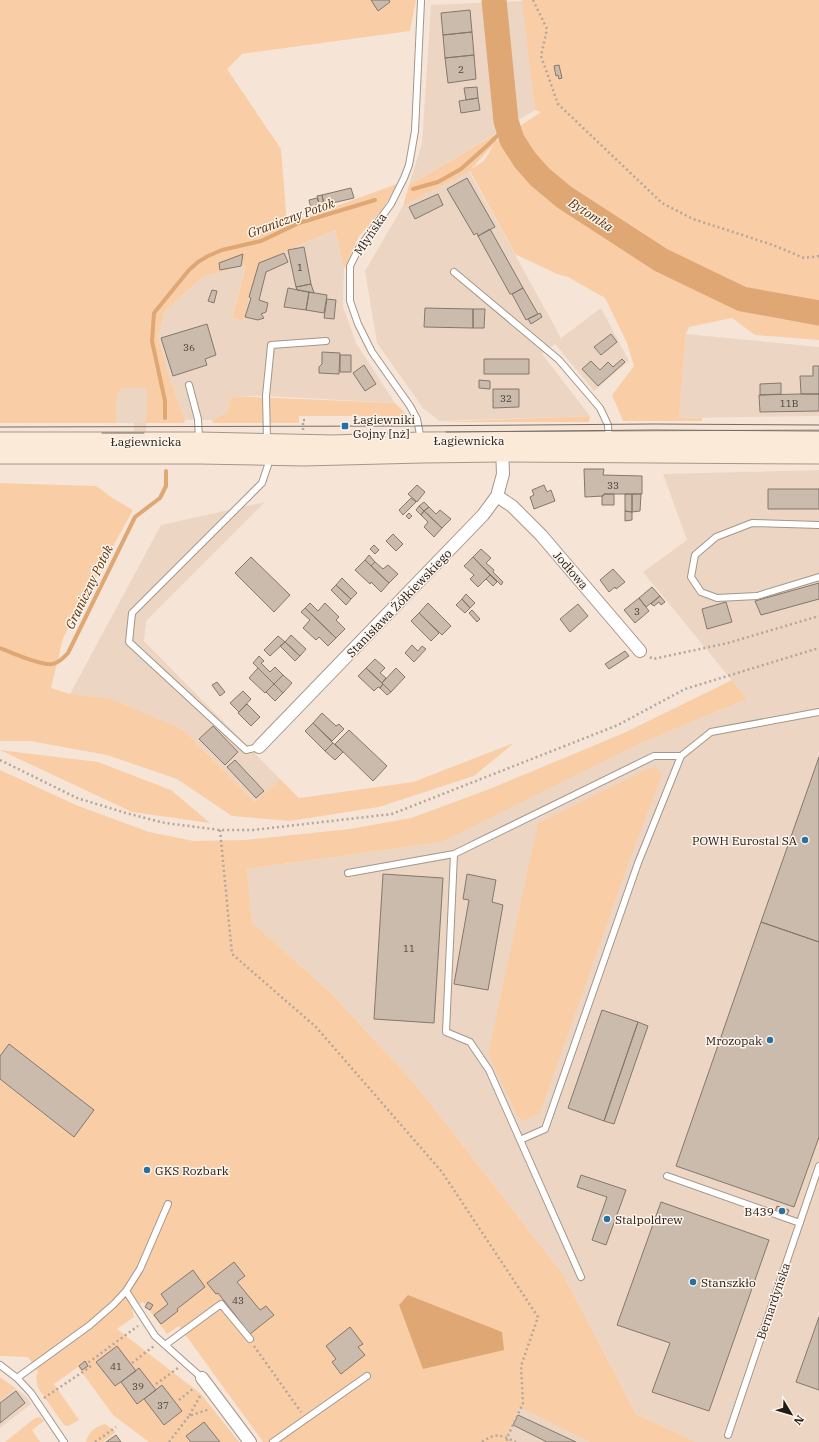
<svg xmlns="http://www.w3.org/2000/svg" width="819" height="1442" font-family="'IBM Plex Serif',serif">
<rect width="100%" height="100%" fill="#f6e5d7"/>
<path fill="#ecd6c3" d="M523,1L535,110L409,185L422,143L431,5Z
M469,171L561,338L601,308L629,361L594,391L555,344L542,354L590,416L439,421L423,408L377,343L365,271L403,206Z
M335,230L344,269L343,306L356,343L395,403L266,396H231L228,411L212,420H185L170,379L158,337L165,311L203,277L246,265L232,317L243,319L259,263Z
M686,334L819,347V416L679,418Z
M121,388H147L146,437H133L134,423H116L117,397Z
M819,470V1442H696L636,1414L563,1274L416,1085L331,993L252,922L247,869L442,842L639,744L747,699L643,572L687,540L663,474Z
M265,502L146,621L144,641L280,779L255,802L184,730L70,694L161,525Z
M0,1377L27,1397L31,1404L0,1428Z
M519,1407L594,1442H515L507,1438Z"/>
<path fill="#f9cea7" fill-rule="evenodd" d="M0,0H416L410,31L242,54L227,69L281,149L287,224L397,184L382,210L359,236L344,269L335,230L259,263L243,320L232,318L246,265L203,277L165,311L158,337L170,379L185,420L184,423H146L147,388H121L117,397L116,423H0Z
M522,0H819V340L755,335L732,318L689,327L686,334L679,418H702V421H623L612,395L634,366L627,343L605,298L568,277L557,274L515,254L470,171L403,206L409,185L494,135L497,141L541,112L535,110ZM494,144L484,161L471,169Z
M231,396L395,403L405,413L406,416H299V423H213L212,420L228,411Z
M590,416L589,422H438Z
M0,483L96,486L114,499L133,510L63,638L51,688L70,694L111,699L184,730L255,802L280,779L299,798L413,782L514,743L474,776L379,807L290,821L232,816L177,779L107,755L30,741H0Z
M732,680L747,699L639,744L442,842L247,869L252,922L331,993L416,1085L563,1274L636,1414L696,1442H590L519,1407L507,1438L515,1442H263L179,1326L167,1334L143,1302L132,1309L134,1317L117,1329L201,1394L239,1442H149L113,1415L78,1367L54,1384L79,1420L68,1426L64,1425L38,1388L36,1377L38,1372L28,1357L0,1356V770L76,805L149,832L194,841L244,840L350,829L411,818L487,790L624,733Z
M0,750L98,762L171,790L210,823L132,812Z
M657,767L662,775L631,856L540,1113L524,1121L518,1117L488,1054L538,823L647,769Z
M0,1377L15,1388L0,1400Z
M40,1417L44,1421L32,1430L40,1442H5L35,1418Z
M105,1424L116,1432L103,1442H86C88,1432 96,1426 105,1424Z"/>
<path fill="#dea774" d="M408,1295L502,1332L504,1350L423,1369L399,1305Z"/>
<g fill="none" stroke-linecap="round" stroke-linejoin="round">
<path stroke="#dea774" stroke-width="4" d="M413,189L438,182L461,169L489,144L498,135L506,121
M165,418V401L152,341L154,313L189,270L198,262L208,256L222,250L261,241L299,223L375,200
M0,648C12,653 41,666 52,664C59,663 64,657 68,653L135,517L160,498L166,486V471"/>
<path stroke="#dea774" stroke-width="25" d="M494,0L506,121L512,140L525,160L540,177L564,197L661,260L742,299L819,313"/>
</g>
<path fill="#cabbad" stroke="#85776a" d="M371,0H389L390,2L378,11Z
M470,10L472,32L443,35L441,13Z
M472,32L474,55L445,58L443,35Z
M474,55L476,79L448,83L445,58Z
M559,65L562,78L559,79L558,75L556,76L554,66Z
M477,87L478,98L466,100L464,88Z
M478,98L480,110L461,113L459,101Z
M467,178L495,227L478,236L477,233L474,235L447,189Z
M351,188L354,198L324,205L322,195Z
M438,194L443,205L415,219L409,207Z
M322,195L324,205L320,206L317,196Z
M317,198L320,206L311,208L309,200Z
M490,229L523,288L512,294H510L478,236Z
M304,247L311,284L296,287L288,250Z
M284,253L288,262L266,272L259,300L268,303L266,312L261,314L264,318L258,320L245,317L251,298L249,297L259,263Z
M243,254L241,266L220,270L219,263Z
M311,284L314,293L297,290L296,287Z
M288,288L309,292L306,310L284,307Z
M523,288L538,314L526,320L512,294Z
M212,290L217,291L214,303L208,301Z
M309,292L327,295L324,313L306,310Z
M327,299L336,300L334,319L324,318Z
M425,308L473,309V328L424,327Z
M473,309H485L484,328H473Z
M540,313L542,317L531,324L528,319Z
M207,324L216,355L205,359L207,365L173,376L161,338Z
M611,334L617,342L601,355L594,347Z
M322,352L340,353L339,374L319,373V367L322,364Z
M340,355H351V372H340Z
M484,359H529V374H484Z
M622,359L625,362L598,386L582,369L591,361L600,370L608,362L613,367Z
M364,365L376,384L365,391L353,373Z
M813,366H819V394H801L800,376H813Z
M479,380L490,381V389L479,388Z
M781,383V394L760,395V384Z
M493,389H519V407L493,408Z
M801,394H819V411L760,412L759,395Z
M584,469H604L603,475L642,476V494H604L603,496L585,497Z
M417,485L425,492L417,502L408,494Z
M544,485L547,492L551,490L555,501L534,509L530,497L534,495L532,490Z
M768,489H819V509H768Z
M604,494H614V505H602V496H603Z
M625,494H632V512L625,511Z
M632,494H641L640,511L632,512Z
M411,498L416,502L403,515L399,510Z
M424,502L429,507L424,511L419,506Z
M419,506L424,511L421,515L416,510Z
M429,507L436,514L440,510L451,519L442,528L424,511Z
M424,511L442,528L434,537L424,527L428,522L421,515Z
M625,511L632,512V520L625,521Z
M409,513L412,516L409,519L406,516Z
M393,534L403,544L396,551L386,541Z
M374,545L379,550L375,554L370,549Z
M481,549L491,558L486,563L494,570L493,572L503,582L501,585L473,557Z
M369,555L375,562L371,566L365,560Z
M251,557L290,595L274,612L235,573Z
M473,557L490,575L478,587L470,579L474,575L464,566Z
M365,560L389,583L381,592L371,582L370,584L355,570Z
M375,562L383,569L388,565L398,574L389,583L371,566Z
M613,569L625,582L616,589L615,587L609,592L600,580Z
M490,575L497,582L493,586L486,579Z
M342,578L357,593L351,599L336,585Z
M819,583V599L761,615L755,601Z
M336,585L351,599L346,605L331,590Z
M652,587L660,596L646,607L639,598Z
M466,594L475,603L470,608L462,599Z
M660,596L665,602L661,605L659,602L654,606L651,604Z
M639,598L649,611L635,623L624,610Z
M462,599L470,608L465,613L456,605Z
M726,602L732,622L707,629L702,609Z
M310,603L318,611L325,603L339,617L336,620L345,629L336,638L305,608Z
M428,603L451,626L442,635L419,613Z
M578,604L588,616L570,632L560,619Z
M305,608L336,638L328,646L319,637L316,640L303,628L310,620L301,612Z
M472,610L480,619L477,622L469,613Z
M419,613L439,633L431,641L411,621Z
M291,635L306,649L300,656L285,642Z
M278,636L285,642L270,656L264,650Z
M285,642L300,656L295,661L280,646Z
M412,645L418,651L422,646L426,649L414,662L405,653Z
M625,651L629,656L609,669L605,664Z
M259,656L264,661L261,663L270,672L275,667L283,675L274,684L253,663Z
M375,659L385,668L380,673L386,678L382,683L366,668Z
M258,668L274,684L265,693L249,678Z
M366,668L383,684L380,688L378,687L374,691L358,676Z
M396,668L405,677L391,692L382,683Z
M283,675L292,683L283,693L274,684Z
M217,682L225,692L220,696L212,685Z
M274,684L283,693L275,701L266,692Z
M383,684L391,692L387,695L380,688Z
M243,691L251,699L239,712L230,703Z
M247,704L260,717L251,726L238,713Z
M322,713L336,726L339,724L344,729L332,741L313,723Z
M313,723L333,743L325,751L305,731Z
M213,726L238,752L225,765L199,739Z
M349,730L387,766L373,781L335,744Z
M333,743L343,752L335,760L325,751Z
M819,757V942L761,922Z
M235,760L264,791L256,798L227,767Z
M383,874L443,878L434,1023L374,1019Z
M467,874L496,880L492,902L503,905L488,990L454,984L469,900L463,899Z
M761,922L819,942V1137L794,1207L676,1166Z
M602,1010L638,1022L604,1121L568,1108Z
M638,1022L648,1026L614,1124L604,1121Z
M9,1044L94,1110L74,1137L0,1079V1056Z
M581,1175L626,1190L606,1245L592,1240L607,1197L577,1187Z
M661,1202L769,1240L709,1411L652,1392L670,1343L617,1325Z
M777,1206L789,1210L787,1215L775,1212Z
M234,1262L245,1276L237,1282L260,1310L266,1306L274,1315L250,1334L218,1293L216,1294L207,1283Z
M193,1270L205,1287L177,1309L178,1311L161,1324L154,1315L168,1304L161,1294Z
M148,1302L153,1305L150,1310L145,1307Z
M819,1317V1390L796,1382Z
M350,1327L363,1344L358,1347L365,1355L341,1374L332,1362L336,1359L326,1346Z
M117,1346L136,1371L115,1386L96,1362Z
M85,1361L88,1366L82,1370L79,1366Z
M139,1368L156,1390L137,1404L121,1382Z
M162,1385L182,1411L164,1425L144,1399Z
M16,1391L25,1403L0,1423V1403Z
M518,1415L576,1442H547L513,1425Z
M204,1422L220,1442H191L186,1436Z
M116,1435L121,1442H106Z"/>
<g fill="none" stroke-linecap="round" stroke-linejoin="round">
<defs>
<path id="service" d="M454,272L559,360L600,408L608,425L609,440
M189,385L198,419L199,439
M421,440L417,419L410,406L372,352L358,324L350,301V266L359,248L391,204L404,178L409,165L415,131L421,1
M267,441L266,396L271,345L326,341
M819,525L752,523L716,537L695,555L691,577L701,592L717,598L757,596L819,577
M259,747L246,750L129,642L132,613L262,483L268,465L267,456
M454,854L446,1032L470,1042L489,1070L581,1277
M348,873L454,854L654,756H681
M520,1140L545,1129L638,863L681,756L711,732L819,712
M667,1176L800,1223
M126,1291L155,1336L202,1378
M165,1345L221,1304L250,1339
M0,1365L17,1378L31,1393L64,1442
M17,1378L90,1325L114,1304L126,1291L140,1269L168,1204
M728,1435L819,1166
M273,1442L367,1376"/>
<path id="minor" d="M497,496L512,506L541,535L640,651
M259,747L483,515L497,496L503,474L502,446
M202,1378L250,1442"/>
<path id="secondary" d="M0,441H199L333,444L421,441L819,439
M0,455H199L303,457L422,454L503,453L819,455"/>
</defs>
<use href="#service" stroke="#a59689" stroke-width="8"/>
<use href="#minor" stroke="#a59689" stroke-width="14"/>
<use href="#secondary" stroke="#a59689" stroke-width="19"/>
<path stroke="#b3a69b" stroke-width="2.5" stroke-dasharray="2 3" stroke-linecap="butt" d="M533,0L547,29L541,56L558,104L662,203L693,219L773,245L804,258L819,256
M303,430V420H306
M650,657L653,659L728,643L819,616
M0,760L77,798L126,813L165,823L220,830H253L392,814L618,725L685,689L819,648
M220,830L232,954L316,1027L442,1172L538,1317L521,1366L523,1403L507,1438V1442
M254,1346L301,1412
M132,1363L154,1346
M156,1384L178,1368
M200,1396L189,1416L210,1409
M44,1398L90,1367L89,1362L138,1326
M179,1400L194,1388
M95,1442L116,1427
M169,1442L189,1416
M482,1442C497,1432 500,1435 516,1442"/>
<use href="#service" stroke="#fff" stroke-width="6"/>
<use href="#minor" stroke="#fff" stroke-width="12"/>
<use href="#secondary" stroke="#fcead9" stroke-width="17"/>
<path stroke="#766b63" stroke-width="1" d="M0,427L407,426L654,424L819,425
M446,432L654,430L819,431
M102,433H144"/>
</g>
<g fill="#2670a4" stroke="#fef4eb" stroke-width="1.5">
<rect x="341" y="422" width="8" height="8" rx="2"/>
<circle cx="805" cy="840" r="4"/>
<circle cx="770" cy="1040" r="4"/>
<circle cx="147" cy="1170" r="4"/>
<circle cx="782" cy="1211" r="4"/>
<circle cx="607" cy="1219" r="4"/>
<circle cx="693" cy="1282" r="4"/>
</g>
<g text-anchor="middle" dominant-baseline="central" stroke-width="3" stroke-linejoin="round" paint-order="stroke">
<g font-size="10" fill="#4b433c">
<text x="461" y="69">2</text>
<text x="300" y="267">1</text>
<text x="189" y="347">36</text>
<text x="506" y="398">32</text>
<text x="789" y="403">11B</text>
<text x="613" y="485">33</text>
<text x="637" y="611">3</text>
<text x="409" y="948">11</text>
<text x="238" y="1300">43</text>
<text x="116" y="1366">41</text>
<text x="138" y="1386">39</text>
<text x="163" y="1405">37</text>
</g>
<g font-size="12" fill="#211b16" stroke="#fef4eb">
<text transform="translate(370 234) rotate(-56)">Młyńska</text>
<text x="469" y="440">Łagiewnicka</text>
<text x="146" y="441">Łagiewnicka</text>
<text transform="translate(571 570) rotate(49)">Jodłowa</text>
<text transform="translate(399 603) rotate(-46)">Stanisława Żółkiewskiego</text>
<text transform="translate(773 1301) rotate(-71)">Bernardyńska</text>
</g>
<g font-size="12" fill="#211b16" stroke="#fef4eb" text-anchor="start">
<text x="353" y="419">Łagiewniki<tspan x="353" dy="14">Gojny [nż]</tspan></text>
<text x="797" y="840" text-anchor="end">POWH Eurostal SA</text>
<text x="762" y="1040" text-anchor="end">Mrozopak</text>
<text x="155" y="1170">GKS Rozbark</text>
<text x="774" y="1211" text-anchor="end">B439</text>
<text x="615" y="1219">Stalpoldrew</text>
<text x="701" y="1282">Stanszkło</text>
</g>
<g font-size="13" font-style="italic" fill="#58330b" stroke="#fef4eb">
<text transform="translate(591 215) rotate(33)">Bytomka</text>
<text transform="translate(291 218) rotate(-20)">Graniczny Potok</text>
<text transform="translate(89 587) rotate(-64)">Graniczny Potok</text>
</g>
</g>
<g transform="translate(791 1414) rotate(128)" stroke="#fef4eb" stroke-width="3" paint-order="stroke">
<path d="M0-3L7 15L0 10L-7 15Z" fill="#211b16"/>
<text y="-6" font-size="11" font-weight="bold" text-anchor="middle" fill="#211b16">N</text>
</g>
</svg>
